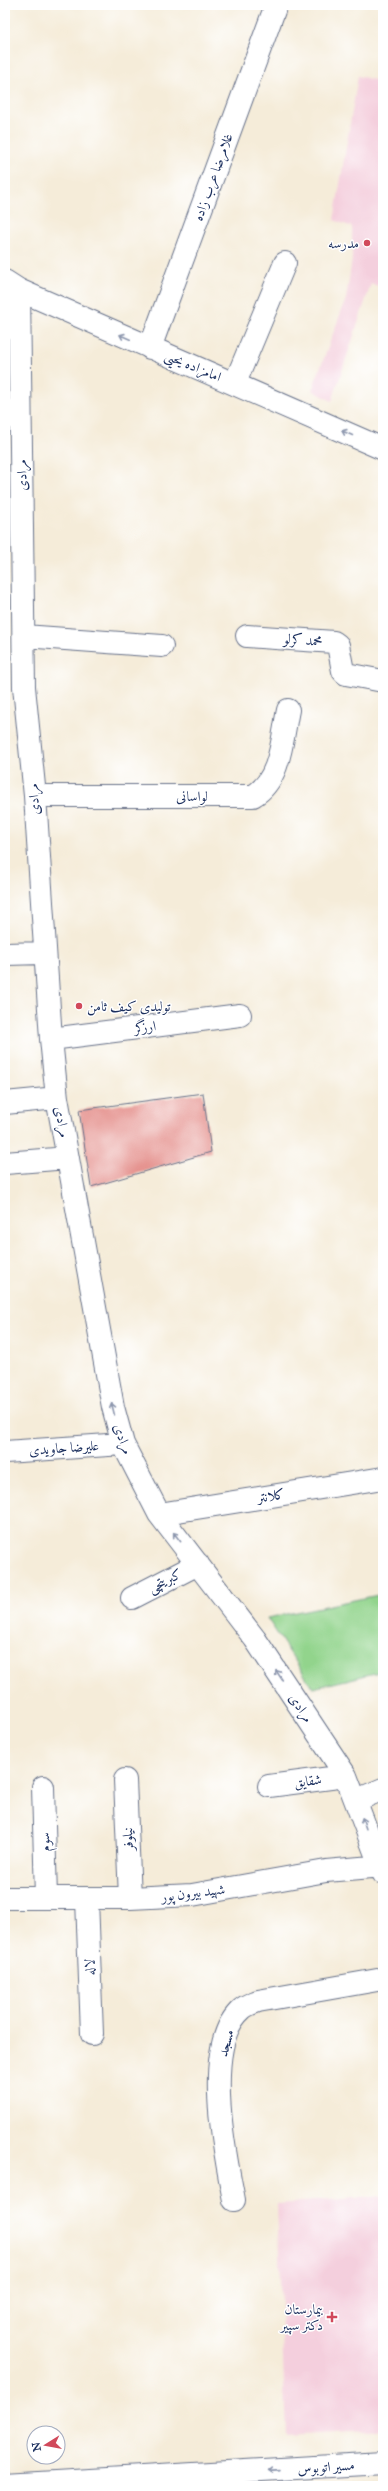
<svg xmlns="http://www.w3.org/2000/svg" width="388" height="2491" font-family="'IM FELL Great Primer',Amiri,serif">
<rect width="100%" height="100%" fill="#fff"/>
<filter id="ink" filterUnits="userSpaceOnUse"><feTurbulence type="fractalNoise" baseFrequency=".025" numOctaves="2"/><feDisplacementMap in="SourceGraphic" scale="8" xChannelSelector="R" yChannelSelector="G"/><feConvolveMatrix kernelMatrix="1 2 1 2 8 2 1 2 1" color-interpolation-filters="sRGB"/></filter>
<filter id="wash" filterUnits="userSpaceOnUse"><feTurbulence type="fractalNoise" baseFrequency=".012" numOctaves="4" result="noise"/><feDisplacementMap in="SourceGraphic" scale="16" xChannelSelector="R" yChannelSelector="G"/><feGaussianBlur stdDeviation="0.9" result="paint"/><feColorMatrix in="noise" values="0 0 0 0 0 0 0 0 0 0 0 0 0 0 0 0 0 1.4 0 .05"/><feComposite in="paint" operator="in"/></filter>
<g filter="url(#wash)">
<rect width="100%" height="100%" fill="#f5ecd9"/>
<path fill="#f4cfdd" d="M358,76L383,82V287L371,284L332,401L312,390L346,299L352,259V227L334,220Z
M383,2196V2430L286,2436L277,2204Z"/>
<path fill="#92d48c" stroke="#568275" d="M383,1594V1671L313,1688L267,1618Z"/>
<g id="blocks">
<path fill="#e5928e" d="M203,1093L211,1152L91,1187L79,1110Z"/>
</g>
</g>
<g filter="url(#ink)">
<use href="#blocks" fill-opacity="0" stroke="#677189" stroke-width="1"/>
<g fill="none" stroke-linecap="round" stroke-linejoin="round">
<defs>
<path id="minor" d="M5,281L19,290L383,449
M19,290L24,687L35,796L51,1039L57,1098L113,1407L123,1444L159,1514L255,1639L346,1776L383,1873
M150,348L276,5
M235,383L285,263
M24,636L162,646
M247,636L334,642L338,645L343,671L346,674L383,681
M35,796H253C281,780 282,738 288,710
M5,954L44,953
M51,1039L240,1015
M5,1103L57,1098
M5,1163L68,1158
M5,1452L123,1444
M159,1514L383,1478
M132,1598L198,1564
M125,1780L130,1898
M269,1786L346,1776
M43,1787L46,1898
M357,1800L383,1789
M5,1898H130L192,1895L326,1871L383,1866
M87,1899L92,2034
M234,2200C225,2154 201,2044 242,2009C246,2005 253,2003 258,2001L383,1979
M5,2485L383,2463"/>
</defs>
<use href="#minor" stroke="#677189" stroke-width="24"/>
<use href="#minor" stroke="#fff" stroke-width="22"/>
</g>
<defs><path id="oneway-shaft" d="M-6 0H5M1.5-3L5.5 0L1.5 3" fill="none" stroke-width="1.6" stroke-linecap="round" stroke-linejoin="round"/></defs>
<g stroke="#8d97ae">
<use href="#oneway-shaft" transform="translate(125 337) rotate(-156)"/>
<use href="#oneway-shaft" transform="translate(347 433) rotate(-156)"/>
<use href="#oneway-shaft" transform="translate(113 1409) rotate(-104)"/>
<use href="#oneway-shaft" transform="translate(177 1537) rotate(-128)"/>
<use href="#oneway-shaft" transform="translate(279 1675) rotate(-124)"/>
<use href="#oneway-shaft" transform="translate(364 1823) rotate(-109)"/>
<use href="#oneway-shaft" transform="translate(274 2470) rotate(176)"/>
</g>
</g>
<g fill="#d1495b" stroke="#fff" stroke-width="1.5">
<circle cx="367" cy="243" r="4"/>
<circle cx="79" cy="1006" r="4"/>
<path d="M330 2311h4v4h4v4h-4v4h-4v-4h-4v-4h4z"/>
</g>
<g text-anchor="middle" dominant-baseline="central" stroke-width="3" stroke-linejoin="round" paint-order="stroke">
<g font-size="14" fill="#1b2f5e" stroke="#fff">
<text transform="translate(213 177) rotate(-70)">غلامرضا عرب زاده</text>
<text transform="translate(193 366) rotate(23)">امامزاده یحیی</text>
<text transform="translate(22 475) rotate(-91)">مرادی</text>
<text transform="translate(303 640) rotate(4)">محمد کرلو</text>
<text x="192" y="796">لواسانی</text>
<text transform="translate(34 799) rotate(-94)">مرادی</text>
<text transform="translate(145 1027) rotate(-7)">ارزگر</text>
<text transform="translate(62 1122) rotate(80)">مرادی</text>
<text transform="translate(123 1439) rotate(70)">مرادی</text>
<text transform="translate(64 1448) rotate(-4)">علیرضا جاویدی</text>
<text transform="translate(271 1496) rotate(-9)">کلانتر</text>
<text transform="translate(165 1581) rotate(-27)">کبریتچی</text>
<text transform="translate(301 1708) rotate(56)">مرادی</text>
<text transform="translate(308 1781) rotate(-7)">شقایق</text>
<text transform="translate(128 1839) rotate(-92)">نیلوفر</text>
<text transform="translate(45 1842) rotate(-92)">سوم</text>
<text transform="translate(193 1893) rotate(-7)">شهید بیرون پور</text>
<text transform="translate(90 1967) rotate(-92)">لاله</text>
<text transform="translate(226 2043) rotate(-75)">مسجد</text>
<text transform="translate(326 2467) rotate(-4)">مسیر اتوبوس</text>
</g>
<g font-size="14" fill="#1b2f5e" stroke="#fff" text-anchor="end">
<text x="359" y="243">مدرسه</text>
<text x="87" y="1006" text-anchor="start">تولیدی کیف ثامن</text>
<text x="323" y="2309">بیمارستان<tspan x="323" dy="16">دکتر سپیر</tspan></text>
</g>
</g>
<rect width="388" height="2491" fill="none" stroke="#fff" stroke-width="20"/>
<g transform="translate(46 2445) rotate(259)"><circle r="19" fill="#ffffff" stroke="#a4acbf"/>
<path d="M0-3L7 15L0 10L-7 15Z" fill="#d1495b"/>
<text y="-6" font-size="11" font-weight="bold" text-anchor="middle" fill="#1b2f5e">N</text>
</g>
</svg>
